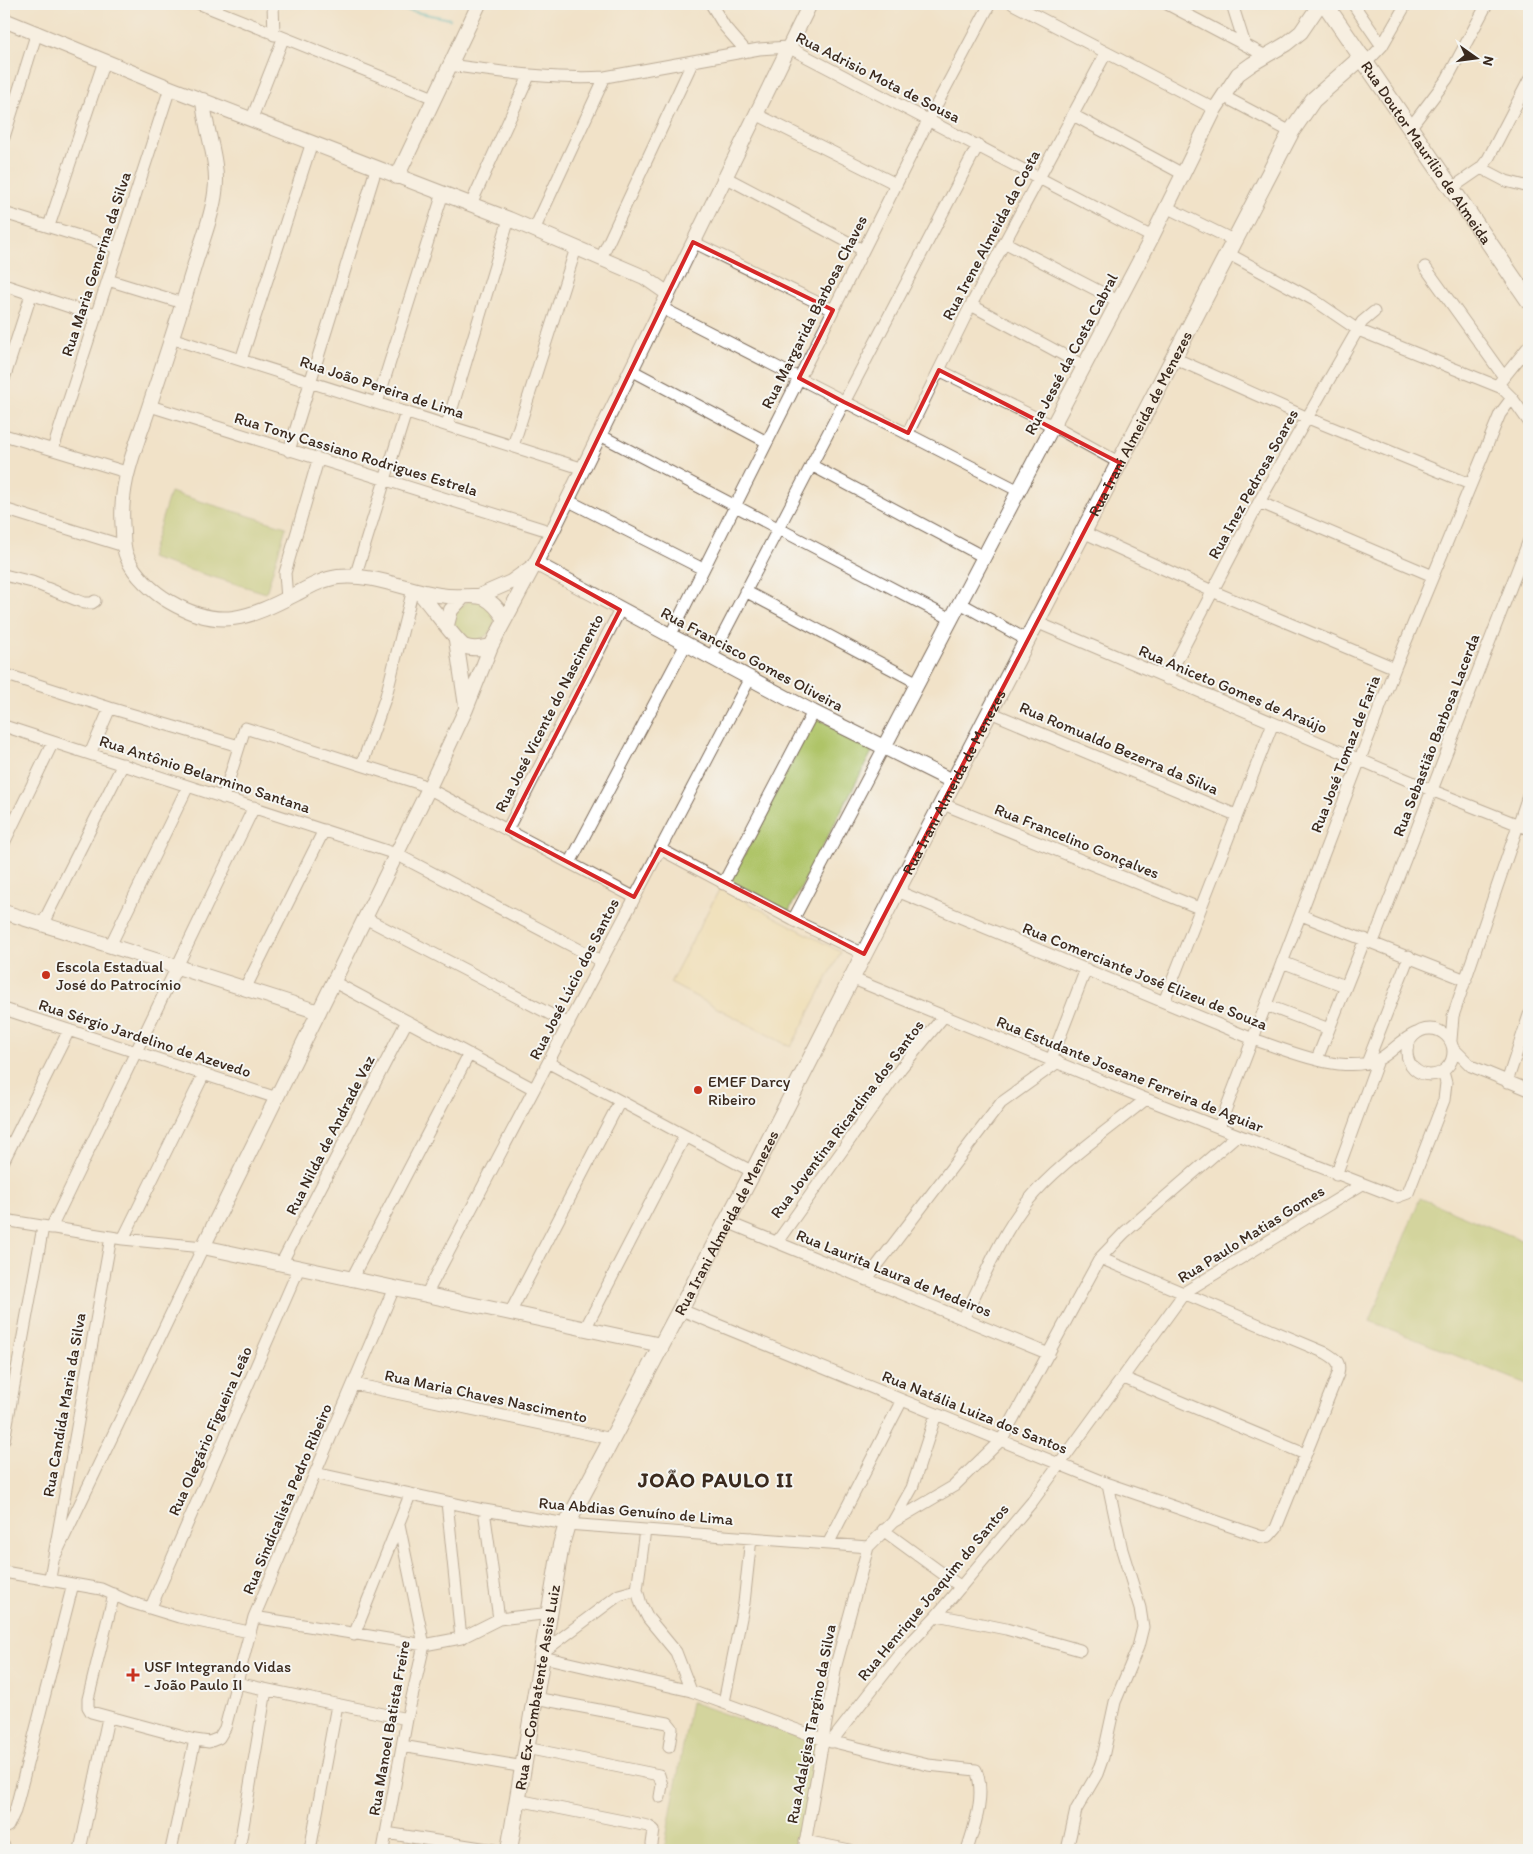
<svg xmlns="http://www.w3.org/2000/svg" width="1533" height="1854" font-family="Itim,sans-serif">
<rect width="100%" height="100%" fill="#f6f6f2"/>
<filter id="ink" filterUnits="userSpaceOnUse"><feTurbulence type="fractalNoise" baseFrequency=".02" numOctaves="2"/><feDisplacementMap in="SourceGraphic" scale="10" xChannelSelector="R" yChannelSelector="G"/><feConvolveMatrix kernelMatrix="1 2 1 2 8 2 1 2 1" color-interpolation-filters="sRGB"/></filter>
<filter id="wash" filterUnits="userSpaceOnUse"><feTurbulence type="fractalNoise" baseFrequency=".0096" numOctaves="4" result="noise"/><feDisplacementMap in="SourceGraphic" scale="20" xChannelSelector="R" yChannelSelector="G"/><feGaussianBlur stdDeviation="1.12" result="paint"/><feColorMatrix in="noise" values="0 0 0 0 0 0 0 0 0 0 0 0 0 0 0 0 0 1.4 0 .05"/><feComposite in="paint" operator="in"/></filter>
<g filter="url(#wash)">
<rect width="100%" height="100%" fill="#f1e2c8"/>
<path fill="#afc468" stroke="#757743" d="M170,492L286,527L266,593L150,558Z
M474,597L495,613C498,637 468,653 454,629C452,625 453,618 452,613Z
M815,717L874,748L789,911L731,881Z
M1420,1198L1529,1243V1385L1370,1321Z
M691,1702L736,1718L820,1743L801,1850H664Z"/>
<path fill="#eeda9e" stroke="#94825e" d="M720,888L841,952L791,1047L670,983Z"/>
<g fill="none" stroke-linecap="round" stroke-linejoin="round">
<path stroke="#3eafb5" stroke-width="2.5" d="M360,4L385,6L450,19"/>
</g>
</g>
<g filter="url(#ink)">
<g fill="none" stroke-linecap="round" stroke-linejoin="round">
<defs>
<path id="minor" d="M200,4L434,98
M273,4L274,35
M711,4L725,27L746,51
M1013,4L1215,109
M1167,4L1266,56
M1232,4L1245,45
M1353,4L1382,46
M1366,63L1382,46L1406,4
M449,65C501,72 553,80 605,77L759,49L788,47L1152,237
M1223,96L1291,132
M756,114L896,184
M1073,115L1183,174
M252,118L283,39
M1410,128L1447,79L1487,4
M4,137L37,32
M1481,168L1506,181L1529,187
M725,177L863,250
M1452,188L1481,168L1488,159L1529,80
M471,204L529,76
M1166,207L1233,240
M4,213L118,248
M49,226L104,61
M534,230L605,77
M693,242L833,310
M1004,242L1118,301
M1227,253L1314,300L1358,330L1502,388L1512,398L1529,422
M601,258L693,61
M1425,267L1504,377
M108,280L183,303
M4,285L97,316
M971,305L1084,366
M660,307L1019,491
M171,338L584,469
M1174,358L1308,418L1470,484
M241,360L312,142
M631,370L767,442
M939,370L1053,426L1120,463
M4,379L31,295
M1500,382L1529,346
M377,403L443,193
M150,406L552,532
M447,425L509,219
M908,433L971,305L1106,53
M4,435L126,472
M600,435L951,619
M513,446L576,248
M53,449L170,88
M289,451L376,169
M811,465L984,557
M567,500L703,569
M1259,502L1433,576
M4,509L124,546
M1083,532L1212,591L1395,668
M4,575L32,582L84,603H92L95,601
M355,577L406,412
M745,591L918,683
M287,599L285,573L318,460
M960,603L1027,640
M1036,622L1431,790L1529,829
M670,636L929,119L990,4
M711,658L978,145
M4,674L110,708L239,746
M1167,679L1259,502L1362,322L1374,312
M990,712L1236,815
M4,726L396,854L601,961
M90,754L110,708
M362,764L386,696L413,589
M223,798L245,728L418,783L634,897
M943,804L1199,908
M507,830L620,610
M4,843L53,742
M660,849L793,920L864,954
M570,863L686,644
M723,884L813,712
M897,891L1253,1039C1286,1050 1344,1076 1379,1059C1393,1052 1401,1039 1416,1033
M1301,915L1466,980
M365,918L569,1024
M793,920L884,747
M42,925L123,764
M1373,942L1529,540
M110,946L188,786
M1282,962L1345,986
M851,978L1146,1099L1397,1197L1408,1193L1444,1100L1446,1083L1443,1072
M334,982L534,1089
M245,989L324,830
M1164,1002L1273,723
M1266,1005L1329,1029
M4,1009L277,1098
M1407 1052a23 23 0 1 1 46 0a23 23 0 1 1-46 0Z
M1451,1040L1453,1016L1529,793
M1453,1048L1471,1066L1529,1090
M1317,1059L1365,939
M1051,1060L1086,969
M549,1063L753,1172
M1367,1063L1409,956
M1507,1082L1529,1015
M1219,1127L1395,668L1500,414L1512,398
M4,1160L69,1030
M1336,1175L1378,1060
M4,1220L123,1239L203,1247L54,1558
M727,1222L1049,1354
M51,1228L254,807
M123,1239L204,1074
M777,1242L901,1068L944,1016
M281,1264L407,1021
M351,1280L469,1054
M866,1280L1001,1103L1058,1062
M426,1295L750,678
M679,1309L1108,1484L1262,1537L1269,1536L1276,1528L1338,1374C1341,1362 1336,1359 1326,1353L1100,1258
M510,1313L620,1101
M963,1319C983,1280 1000,1236 1027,1202C1055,1166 1110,1129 1146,1099
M585,1329L685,1136
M1124,1378L1305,1454
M354,1384L612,1439
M4,1440L43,1227
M315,1473L484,1510L567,1524L868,1547
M447,1502L461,1638
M484,1510L499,1619
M893,1522L954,1486L1002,1439L1100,1258L1125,1232L1237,1135
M645,1530L637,1590L641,1604L648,1618L676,1652L691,1691
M883,1530L961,1587
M828,1544L902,1400
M4,1572L101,1589L130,1602L179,1617L249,1632
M50,1578L111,1237
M114,1594L88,1699V1707L91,1712L195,1740L209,1742L219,1738L225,1728L254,1617L394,1288
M151,1607L299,1268
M937,1615L1006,1629L1080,1650
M254,1617L424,1645L461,1638L499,1619L551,1613
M354,1635L410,1495
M543,1652L619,1595L637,1590
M543,1657L691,1691L822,1739L928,1765L976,1770C986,1795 975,1825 967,1850
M236,1683L407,1719
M535,1698L668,1723L672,1728L669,1747
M724,1702L744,1603L751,1538
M831,1742L898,1656L937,1615L1032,1502L1185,1292L1361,1185
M402,1746L524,1767
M526,1748L659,1775L662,1785L660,1797
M518,1800L648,1826L654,1830L652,1844
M4,1828L8,1826L15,1811L73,1584
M386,1833L494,1850
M805,1841L850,1850
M4,1846L5,1850
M80,1850L108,1718
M171,1850L195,1740
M239,1850L266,1690
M310,1850L337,1705
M383,1850L407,1719L424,1645L399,1524
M804,1850L836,1665L868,1547L893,1522L912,1488L936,1414
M1067,1850L1076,1810L1097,1774L1103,1757L1115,1702L1138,1647L1143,1627L1140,1608L1122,1550L1108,1484"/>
<path id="tertiary" d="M4,20L170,88L509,219L644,277L667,293
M203,100C205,131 220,162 215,193C212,218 201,243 194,267C180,313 165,359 150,404C136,448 118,483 123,531C123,539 123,549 127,557C134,575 154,593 170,602C220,631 249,618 296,594C309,587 323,579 338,577C373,573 406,590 439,595C474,601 482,584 505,619
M397,177L479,4
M537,564L813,712L954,782
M418,591C427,601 457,642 464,646C472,650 482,648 491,646
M479,596L511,582L532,567
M447,625L451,610L463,597
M456,640L466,706
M884,747L1152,237L1215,109L1238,74L1252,64L1286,44L1301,32L1320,4
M4,912L319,1012
M661,1345L203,1247L428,790L466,709L491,646L552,532L810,4"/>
<g id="secondary">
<path id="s1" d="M1325,4L1529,301"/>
<path id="s2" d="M509,1850L561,1545L567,1524L753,1172L864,954L1291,132L1313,100L1362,57"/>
</g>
</defs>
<use href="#minor" stroke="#7b6a5a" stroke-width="13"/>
<use href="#tertiary" stroke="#7b6a5a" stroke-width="16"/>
<use href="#secondary" stroke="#7b6a5a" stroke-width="18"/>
<use href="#minor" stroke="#fff" stroke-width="11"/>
<use href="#tertiary" stroke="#fff" stroke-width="14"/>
<use href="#secondary" stroke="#fff" stroke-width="16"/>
</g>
</g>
<path d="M0 0H1533V1854H0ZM693,242L833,310L799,378L844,402L908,433L939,370L1120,463L864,954L660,849L634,897L507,830L620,610L537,564Z" fill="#f1e2c8" fill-opacity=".55" fill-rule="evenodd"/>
<path fill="none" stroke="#d62828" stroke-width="4" stroke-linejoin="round" d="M693,242L833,310L799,378L844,402L908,433L939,370L1120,463L864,954L660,849L634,897L507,830L620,610L537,564Z"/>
<g fill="#c8321e" stroke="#f6f6f2" stroke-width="2">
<circle cx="46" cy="975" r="5"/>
<circle cx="698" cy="1090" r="5"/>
<path d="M130.5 1667.5h5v5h5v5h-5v5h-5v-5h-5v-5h5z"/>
</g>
<g text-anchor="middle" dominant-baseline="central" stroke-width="4" stroke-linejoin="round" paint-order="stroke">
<g font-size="16" fill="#3b2a1e" stroke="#f6f6f2">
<text transform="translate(878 77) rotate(27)">Rua Adrisio Mota de Sousa</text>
<text stroke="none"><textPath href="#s1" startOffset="180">Rua Doutor Maurílio de Almeida</textPath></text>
<text transform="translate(991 235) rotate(-62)">Rua Irene Almeida da Costa</text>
<text transform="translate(96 264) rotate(-72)">Rua Maria Generina da Silva</text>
<text transform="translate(814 312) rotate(-63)">Rua Margarida Barbosa Chaves</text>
<text transform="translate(1071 354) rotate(-62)">Rua Jessé da Costa Cabral</text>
<text transform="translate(382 387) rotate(18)">Rua João Pereira de Lima</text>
<text stroke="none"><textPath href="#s2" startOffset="1572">Rua Irani Almeida de Menezes</textPath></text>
<text transform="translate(356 454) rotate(17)">Rua Tony Cassiano Rodrigues Estrela</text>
<text transform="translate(1253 484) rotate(-61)">Rua Inez Pedrosa Soares</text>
<text transform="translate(752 659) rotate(28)">Rua Francisco Gomes Oliveira</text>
<text transform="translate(1233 689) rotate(23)">Rua Aniceto Gomes de Araújo</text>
<text transform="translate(549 713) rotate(-63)">Rua José Vicente do Nascimento</text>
<text transform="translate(1436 735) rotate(-69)">Rua Sebastião Barbosa Lacerda</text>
<text transform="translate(1119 748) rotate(23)">Rua Romualdo Bezerra da Silva</text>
<text transform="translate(1345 754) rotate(-69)">Rua José Tomaz de Faria</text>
<text transform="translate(205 774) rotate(18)">Rua Antônio Belarmino Santana</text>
<text stroke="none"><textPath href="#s2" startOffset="1168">Rua Irani Almeida de Menezes</textPath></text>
<text transform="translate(1077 841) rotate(22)">Rua Francelino Gonçalves</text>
<text transform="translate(1145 976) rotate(22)">Rua Comerciante José Elizeu de Souza</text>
<text transform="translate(574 979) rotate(-63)">Rua José Lúcio dos Santos</text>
<text transform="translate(145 1038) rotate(18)">Rua Sérgio Jardelino de Azevedo</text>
<text transform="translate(1130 1074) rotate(22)">Rua Estudante Joseane Ferreira de Aguiar</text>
<text transform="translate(847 1119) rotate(-53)">Rua Joventina Ricardina dos Santos</text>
<text transform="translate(330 1135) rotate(-63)">Rua Nilda de Andrade Vaz</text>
<text stroke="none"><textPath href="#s2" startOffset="672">Rua Irani Almeida de Menezes</textPath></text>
<text transform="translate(1251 1234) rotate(-32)">Rua Paulo Matias Gomes</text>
<text transform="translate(894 1273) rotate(22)">Rua Laurita Laura de Medeiros</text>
<text transform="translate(486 1396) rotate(12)">Rua Maria Chaves Nascimento</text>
<text transform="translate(64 1405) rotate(-80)">Rua Candida Maria da Silva</text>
<text transform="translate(975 1412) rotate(22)">Rua Natália Luiza dos Santos</text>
<text transform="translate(210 1431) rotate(-66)">Rua Olegário Figueira Leão</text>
<text transform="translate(287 1499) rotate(-67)">Rua Sindicalista Pedro Ribeiro</text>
<text transform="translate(636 1511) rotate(5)">Rua Abdias Genuíno de Lima</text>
<text transform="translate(933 1592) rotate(-50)">Rua Henrique Joaquim do Santos</text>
<text stroke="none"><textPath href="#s2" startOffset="165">Rua Ex-Combatente Assis Luiz</textPath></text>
<text transform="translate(811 1724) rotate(-79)">Rua Adalgisa Targino da Silva</text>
<text transform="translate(389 1728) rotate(-80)">Rua Manoel Batista Freire</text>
</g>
<g font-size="16" fill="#3b2a1e" stroke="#f6f6f2" text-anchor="start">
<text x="56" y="966">Escola Estadual<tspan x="56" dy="18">José do Patrocínio</tspan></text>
<text x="708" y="1081">EMEF Darcy<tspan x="708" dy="18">Ribeiro</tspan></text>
<text x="144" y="1666">USF Integrando Vidas<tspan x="144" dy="18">- João Paulo II</tspan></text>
</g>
<g font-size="21" font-weight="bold" letter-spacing="1" fill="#3b2a1e" stroke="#f6f6f2">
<text x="716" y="1479">JOÃO PAULO II</text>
</g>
</g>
<rect width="1533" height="1854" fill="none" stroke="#f6f6f2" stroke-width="20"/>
<g transform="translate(1476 58) rotate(104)" stroke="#f6f6f2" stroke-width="4" paint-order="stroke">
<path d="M0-4L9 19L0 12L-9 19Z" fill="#3b2a1e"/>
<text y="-8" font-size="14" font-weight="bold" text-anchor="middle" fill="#3b2a1e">N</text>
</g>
</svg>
